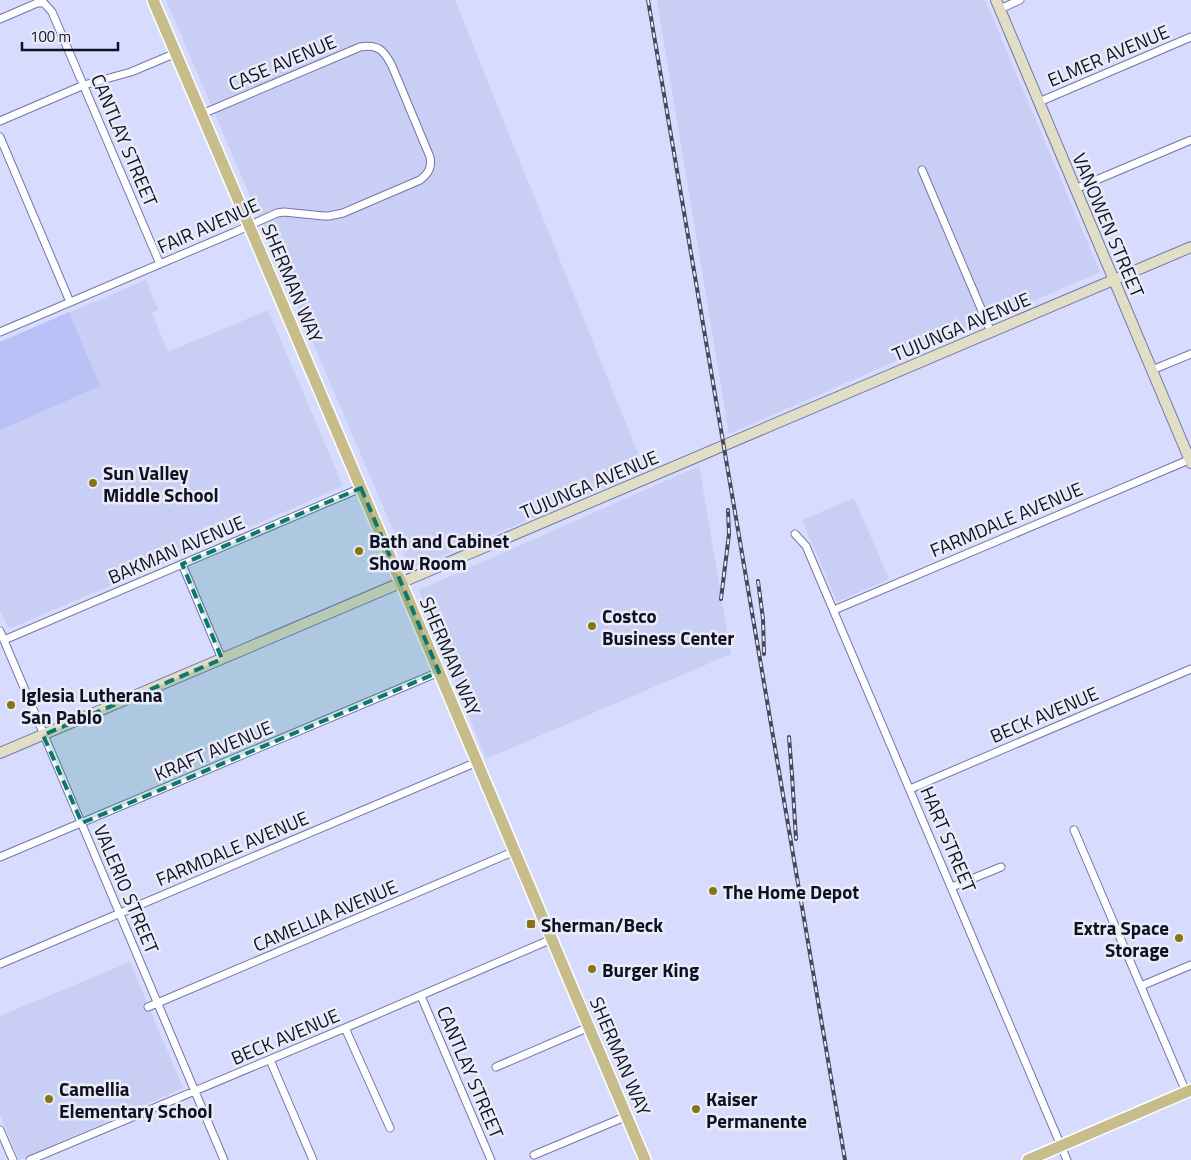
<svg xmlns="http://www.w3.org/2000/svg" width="1191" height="1160" font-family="'Titillium Web',sans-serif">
<rect width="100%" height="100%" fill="#d7dcfe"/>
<path fill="#c9cef4" d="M166,0H455L645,471L410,569Z
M657,0H985L1100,272L729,434Z
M146,280L158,310L152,313L168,352L268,310L343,486L282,513L11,628L8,627L0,610V342Z
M699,466L731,654L486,759L419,590Z
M854,498L889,579L837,602L802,520Z
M130,962L183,1088L19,1160L0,1115V1016Z"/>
<path fill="#bac1f7" d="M69,312L100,386L0,430V342Z"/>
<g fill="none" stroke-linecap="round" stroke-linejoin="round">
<defs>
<path id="street" d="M1000,9L1020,0
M0,19L37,3H44L52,12L160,264
M1039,102L1191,37
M0,121L84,85L131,72L176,53
M0,137L70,302
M922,170L991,332
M1075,189L1191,140
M0,332L235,232L277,213L284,212L324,216H329L343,213L420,180C429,173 432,167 430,157L392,66C384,50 378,44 360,47L202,114
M1152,370L1191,354
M795,534L806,546L1067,1160
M182,564L222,659
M834,610L1191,459
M0,631L224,1160
M4,640L361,488
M910,789L1191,669
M1074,830L1186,1092
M0,857L439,672
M952,887L1001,867
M0,964L477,762
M1141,986L1191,965
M421,996L491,1160
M148,1007L515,851
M345,1028L390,1128
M270,1060L313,1160
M496,1067L589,1027
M0,1130L13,1160
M534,1155L627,1116
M30,1160L345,1028L552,939"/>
<path id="secondary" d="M996,0L1191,463
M0,753L1191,247"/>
<path id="primary" d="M153,0L406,594L645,1160
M1028,1160L1191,1090"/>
</defs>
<use href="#street" stroke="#7277aa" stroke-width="9"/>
<use href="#secondary" stroke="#7277aa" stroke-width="12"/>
<use href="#primary" stroke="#fff" stroke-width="14"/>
<use href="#street" stroke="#fff" stroke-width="7"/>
<use href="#secondary" stroke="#e2dec5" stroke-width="10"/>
<use href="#primary" stroke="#c6bd8b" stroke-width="11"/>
<defs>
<path id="rail" d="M648,0L845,1160
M758,581L763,619L764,654
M721,599L729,534L728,510
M789,737L792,775L796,839"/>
</defs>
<use href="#rail" stroke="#45475e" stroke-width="4"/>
<use href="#rail" stroke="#e9ebf6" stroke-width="2" stroke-dasharray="5.5" stroke-linecap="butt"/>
</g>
<path fill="#0f766e" fill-opacity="0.2" stroke="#0f766e" stroke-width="4" stroke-dasharray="10 6" stroke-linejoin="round" d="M361,488L439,672L82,823L43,735L222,659L182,564Z"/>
<g fill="#857518" stroke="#e9ebf6" stroke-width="2">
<circle cx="93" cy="483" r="5"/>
<circle cx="359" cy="551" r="5"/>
<circle cx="592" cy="626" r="5"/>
<circle cx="11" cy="705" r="5"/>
<circle cx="713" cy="891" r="5"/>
<rect x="526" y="919" width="10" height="10" rx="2.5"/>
<circle cx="1179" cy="938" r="5"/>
<circle cx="592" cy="969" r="5"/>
<circle cx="49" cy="1099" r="5"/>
<circle cx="696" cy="1109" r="5"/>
</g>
<g text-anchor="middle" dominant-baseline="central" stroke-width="5" stroke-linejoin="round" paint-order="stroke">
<g font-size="19" fill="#0f1023" stroke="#e9ebf6">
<text transform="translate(1108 55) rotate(-23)">ELMER AVENUE</text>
<text transform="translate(282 62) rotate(-23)">CASE AVENUE</text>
<text transform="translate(125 140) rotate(67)">CANTLAY STREET</text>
<text transform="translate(208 225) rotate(-24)">FAIR AVENUE</text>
<text transform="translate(1109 225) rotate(67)">VANOWEN STREET</text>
<text transform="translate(293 283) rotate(67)">SHERMAN WAY</text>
<text transform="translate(961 326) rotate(-23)">TUJUNGA AVENUE</text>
<text transform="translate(589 484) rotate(-23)">TUJUNGA AVENUE</text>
<text transform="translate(1006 519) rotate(-23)">FARMDALE AVENUE</text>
<text transform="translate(176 549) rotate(-23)">BAKMAN AVENUE</text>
<text transform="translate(451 656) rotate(67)">SHERMAN WAY</text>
<text transform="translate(1044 714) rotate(-23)">BECK AVENUE</text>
<text transform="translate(213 750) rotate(-23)">KRAFT AVENUE</text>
<text transform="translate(949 839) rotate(67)">HART STREET</text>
<text transform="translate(232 848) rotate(-23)">FARMDALE AVENUE</text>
<text transform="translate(127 889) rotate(67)">VALERIO STREET</text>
<text transform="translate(325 915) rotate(-23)">CAMELLIA AVENUE</text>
<text transform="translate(285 1036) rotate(-23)">BECK AVENUE</text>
<text transform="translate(621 1056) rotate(67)">SHERMAN WAY</text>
<text transform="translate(471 1072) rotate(67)">CANTLAY STREET</text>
</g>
<g font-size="19" font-weight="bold" fill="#0f1023" stroke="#e9ebf6" text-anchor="start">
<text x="103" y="472">Sun Valley<tspan x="103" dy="22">Middle School</tspan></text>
<text x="369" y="540">Bath and Cabinet<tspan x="369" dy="22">Show Room</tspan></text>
<text x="602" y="615">Costco<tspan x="602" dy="22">Business Center</tspan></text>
<text x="21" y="694">Iglesia Lutherana<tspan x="21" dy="22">San Pablo</tspan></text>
<text x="723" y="891">The Home Depot</text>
<text x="541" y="924">Sherman/Beck</text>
<text x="1169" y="927" text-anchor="end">Extra Space<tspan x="1169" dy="22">Storage</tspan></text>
<text x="602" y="969">Burger King</text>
<text x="59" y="1088">Camellia<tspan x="59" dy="22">Elementary School</tspan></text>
<text x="706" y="1098">Kaiser<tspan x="706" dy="22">Permanente</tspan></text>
</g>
</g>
<path d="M22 42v8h96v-8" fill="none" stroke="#0f1023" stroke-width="2.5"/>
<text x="30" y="42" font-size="15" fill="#0f1023" stroke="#e9ebf6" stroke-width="4" paint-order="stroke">100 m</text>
</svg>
